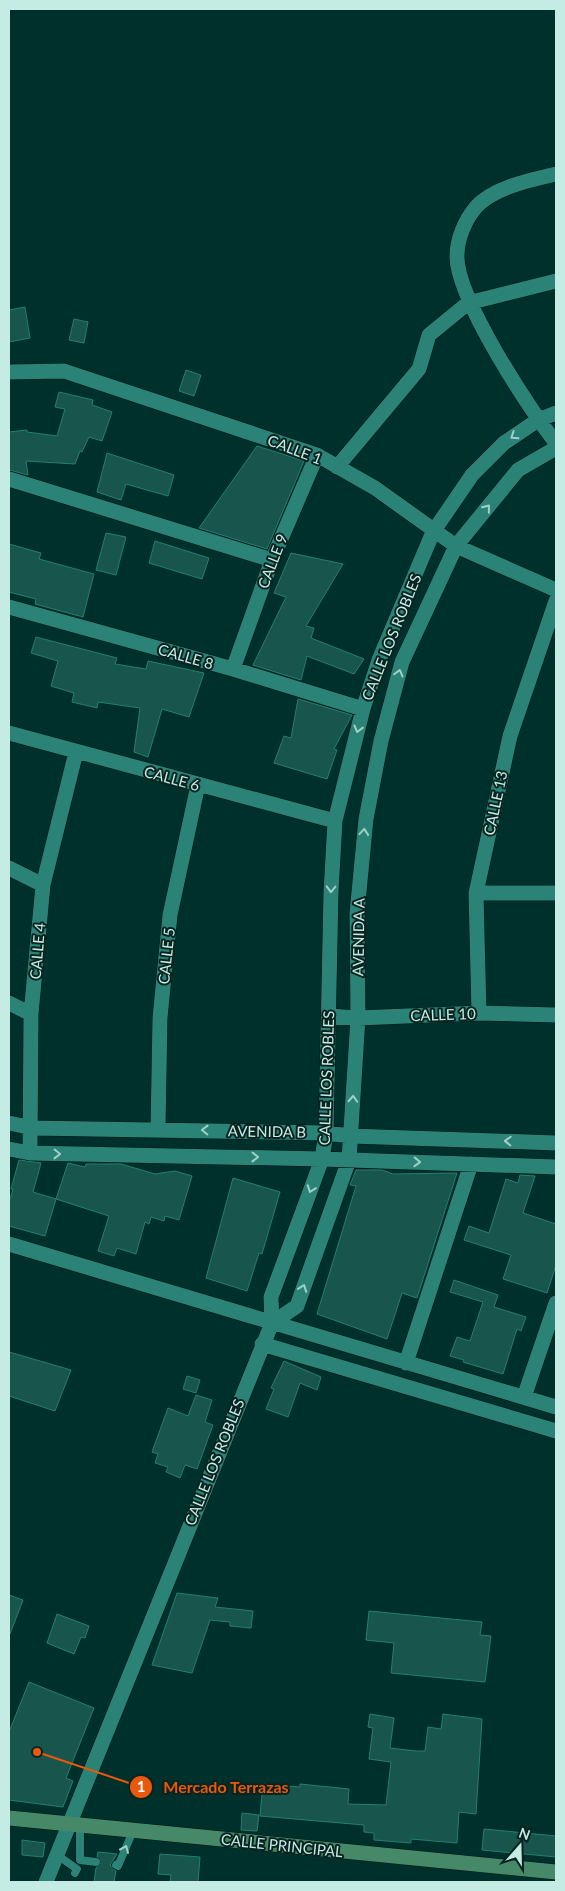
<svg xmlns="http://www.w3.org/2000/svg" width="565" height="1891" font-family="Lato,sans-serif">
<rect width="100%" height="100%" fill="#00302b"/>
<path fill="#18554d" stroke="#257e72" d="M25,307L30,338L9,342V310Z
M74,319L88,322L84,343L69,340Z
M186,370L201,375L194,396L179,391Z
M59,392L93,400L92,405L112,412L102,441L89,437L82,452L80,451L75,464L26,461L28,475L9,470V432L27,430V432L57,436L65,409L55,407Z
M257,446L304,461L267,549L199,528Z
M107,453L174,475L168,496L126,484L121,500L97,492Z
M106,533L126,537L116,575L96,570Z
M155,541L209,558L202,579L149,563Z
M9,544L41,553L39,559L94,574L83,617L35,604L36,599L9,592Z
M291,553L343,564L306,626L314,628L311,638L364,659L354,674L307,656L301,680L253,665L286,597L274,593Z
M36,637L117,658L115,664L146,669L148,661L204,673L189,717L162,709L148,757L134,752L140,708L98,702L97,708L72,702L74,693L51,686L58,661L31,653Z
M298,699L352,715L334,749L337,750L327,779L274,763L284,736L291,738Z
M19,1160L41,1163L33,1192L56,1199L45,1236L9,1226V1202L13,1189H11Z
M68,1163L85,1167L86,1164H121L155,1174L175,1171L192,1176L179,1220L165,1216L164,1221L151,1217L149,1224L145,1222L136,1254L117,1248L114,1256L98,1251L109,1216L56,1199Z
M356,1170H382L393,1174L457,1173L417,1298L402,1293L387,1339L317,1314L356,1186L350,1185Z
M520,1175L535,1176L523,1213L556,1224V1265L547,1293L503,1279L511,1255L464,1240L469,1226L489,1233L506,1179L518,1183Z
M233,1178L280,1192L262,1254L259,1253L247,1291L206,1278Z
M454,1280L498,1295L494,1307L526,1317L521,1331L517,1329L503,1374L463,1362L464,1360L450,1356L457,1337L470,1341L483,1302L450,1292Z
M9,1352L71,1370L55,1411L9,1396Z
M284,1361L321,1377L317,1390L300,1383L288,1417L266,1409L274,1389L271,1388Z
M187,1376L200,1380L196,1393L183,1389Z
M196,1395L212,1400L205,1422L213,1425L197,1469L185,1465L180,1478L166,1472L168,1467L155,1463L158,1454L152,1452L168,1408L188,1416Z
M177,1593L218,1598L215,1607L253,1611L251,1628L230,1626V1622L210,1620L192,1673L152,1665Z
M9,1595L23,1600L10,1634H9Z
M369,1611L482,1622L480,1635L491,1636L485,1682L391,1673L394,1643L366,1640Z
M57,1614L89,1626L85,1638L81,1637L74,1654L47,1643Z
M29,1682L94,1708L66,1778L73,1781L63,1807L9,1800V1732Z
M370,1714L394,1718L390,1748L416,1751H425L428,1727L441,1729L443,1714L482,1719L476,1814L459,1812L457,1843L411,1839V1843L374,1840V1833L364,1832V1825L260,1816L263,1784L300,1787V1784L349,1789L348,1804L386,1805L391,1762L369,1759L373,1728L368,1727Z
M242,1813L259,1815L257,1831L241,1830Z
M484,1829L556,1836V1857L482,1850Z
M22,1840L45,1843L43,1857L22,1855Z
M98,1852L117,1854L110,1865L116,1871L114,1882H94L96,1868L101,1863L97,1857Z
M160,1854L200,1857L198,1882H170L171,1875L158,1874Z"/>
<g fill="none" stroke-linecap="round" stroke-linejoin="round">
<defs>
<path id="lane" d="M80,1826V1860L96,1862
M57,1855L77,1869L75,1873
M116,1865L118,1866L133,1831"/>
<path id="street" d="M556,174C531,180 494,187 476,207C465,220 457,239 457,256C456,297 529,409 556,443
M9,372L64,371L317,455L375,488L456,546L556,590
M337,467L419,369L429,335L468,303L556,281
M9,479L272,560
M9,607L233,669L363,709
M233,669L272,560L317,455
M9,733L335,821
M9,868L43,885
M476,893H556
M9,1003L31,1014
M479,1013L476,893L510,736L556,601
M329,1016L358,1018L479,1013L556,1015
M9,1123L32,1128L326,1133L351,1136L556,1143
M158,1129L160,1018L170,915L198,785
M9,1149L30,1153L322,1159L556,1167
M30,1153L31,1014L43,885L76,752
M9,1244L556,1407
M272,1323L297,1306L349,1160L358,1018L357,913L366,819L381,741L402,662L456,546L518,470L556,448
M262,1344L556,1431
M406,1363L471,1164
M524,1397L556,1303
M46,1882L272,1323L271,1297L322,1159L326,1133L331,892L335,821L363,709L379,660L433,532L472,475L504,443L538,420L556,413"/>
<path id="secondary" d="M9,1818L556,1872"/>
</defs>
<use href="#lane" stroke="#001613" stroke-width="9"/>
<use href="#street" stroke="#001613" stroke-width="16"/>
<use href="#secondary" stroke="#001613" stroke-width="16"/>
<use href="#lane" stroke="#2b8276" stroke-width="8"/>
<use href="#street" stroke="#2b8276" stroke-width="15"/>
<use href="#secondary" stroke="#458968" stroke-width="15"/>
</g>
<defs><path id="oneway-chevron" d="M-2-3.5L2.5 0L-2 3.5" fill="none" stroke-width="1.6" stroke-linecap="round" stroke-linejoin="round" transform="scale(1.25)"/></defs>
<g stroke="#9ed1c8">
<use href="#oneway-chevron" transform="translate(514 436) rotate(146)"/>
<use href="#oneway-chevron" transform="translate(487 508) rotate(-51)"/>
<use href="#oneway-chevron" transform="translate(399 673) rotate(-75)"/>
<use href="#oneway-chevron" transform="translate(358 729) rotate(104)"/>
<use href="#oneway-chevron" transform="translate(364 832) rotate(-85)"/>
<use href="#oneway-chevron" transform="translate(331 889) rotate(92)"/>
<use href="#oneway-chevron" transform="translate(353 1099) rotate(-87)"/>
<use href="#oneway-chevron" transform="translate(205 1130) rotate(-179)"/>
<use href="#oneway-chevron" transform="translate(508 1141) rotate(-178)"/>
<use href="#oneway-chevron" transform="translate(57 1154) rotate(1)"/>
<use href="#oneway-chevron" transform="translate(255 1157) rotate(1)"/>
<use href="#oneway-chevron" transform="translate(417 1162) rotate(2)"/>
<use href="#oneway-chevron" transform="translate(311 1189) rotate(110)"/>
<use href="#oneway-chevron" transform="translate(303 1288) rotate(-70)"/>
<use href="#oneway-chevron" transform="translate(125 1849) rotate(-66)"/>
</g>
<g text-anchor="middle" dominant-baseline="central" stroke-width="4" stroke-linejoin="round" paint-order="stroke">
<g font-size="15" fill="#c4ebe4" stroke="#092420">
<text transform="translate(295 449) rotate(21)">CALLE 1</text>
<text transform="translate(272 561) rotate(-69)">CALLE 9</text>
<text transform="translate(391 637) rotate(-68)">CALLE LOS ROBLES</text>
<text transform="translate(186 656) rotate(16)">CALLE 8</text>
<text transform="translate(172 778) rotate(15)">CALLE 6</text>
<text transform="translate(495 803) rotate(-78)">CALLE 13</text>
<text transform="translate(358 937) rotate(-89)">AVENIDA A</text>
<text transform="translate(37 951) rotate(-85)">CALLE 4</text>
<text transform="translate(166 956) rotate(-84)">CALLE 5</text>
<text transform="translate(443 1014) rotate(-2)">CALLE 10</text>
<text transform="translate(326 1078) rotate(-88)">CALLE LOS ROBLES</text>
<text transform="translate(267 1131) rotate(1)">AVENIDA B</text>
<text transform="translate(214 1462) rotate(-68)">CALLE LOS ROBLES</text>
<text transform="translate(282 1845) rotate(6)">CALLE PRINCIPAL</text>
</g>
</g>
<path fill="none" stroke="#e8590c" stroke-width="2" d="M37 1752L141 1787"/>
<g fill="#e8590c" stroke="#092420" stroke-width="2">
<circle cx="37" cy="1752" r="5"/>
<circle cx="141" cy="1787" r="12"/>
</g>
<g font-size="15" text-anchor="middle" font-weight="bold" fill="#fff">
<text x="141" y="1792">1</text>
</g>
<g font-size="16" text-anchor="middle" font-weight="bold" fill="#e8590c" stroke="#092420" stroke-width="4" stroke-linejoin="round" paint-order="stroke">
<text x="226" y="1793">Mercado Terrazas</text>
</g>
<rect width="565" height="1891" fill="none" stroke="#c4ebe4" stroke-width="20"/>
<g transform="translate(520 1846) rotate(20)" stroke="#092420" stroke-width="4" paint-order="stroke">
<path d="M0-4L9 19L0 12L-9 19Z" fill="#c4ebe4"/>
<text y="-8" font-size="14" font-weight="bold" text-anchor="middle" fill="#c4ebe4">N</text>
</g>
</svg>
